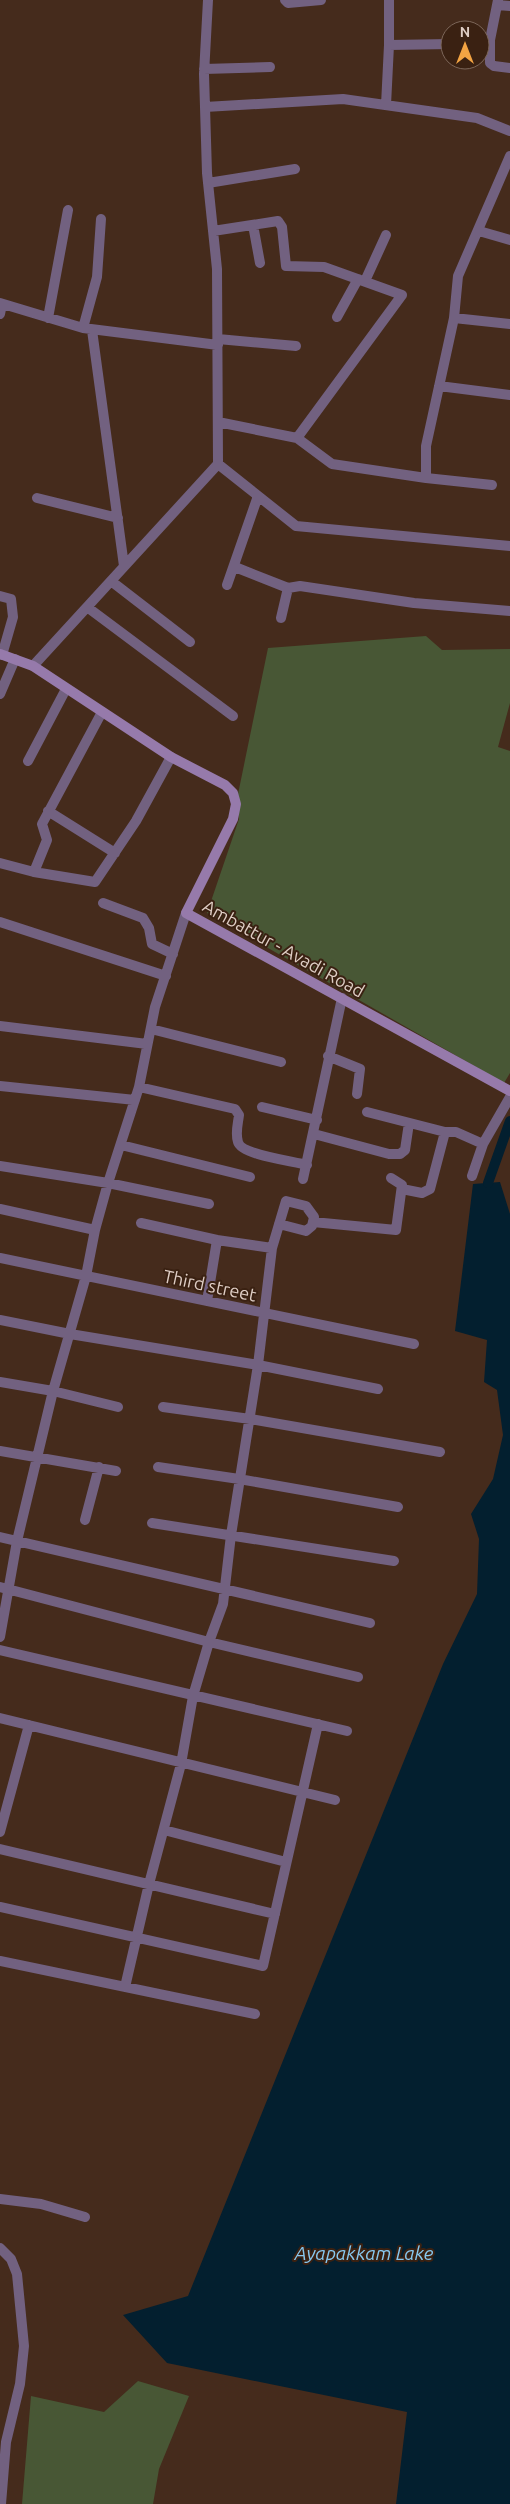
<svg xmlns="http://www.w3.org/2000/svg" width="510" height="2504" font-family="Ubuntu,sans-serif">
<rect width="100%" height="100%" fill="#452b1c"/>
<path fill="#485735" d="M426,636L442,650L510,649V703L498,747L510,751V1073L504,1083L207,913L239,819L237,799L268,648Z
M138,2381L189,2396L159,2469L153,2504H22L31,2396L104,2412Z"/>
<path fill="#031f2f" d="M500,1182L510,1214V2504H396L407,2412L167,2363L123,2315L188,2296L443,1664L477,1594L479,1539L471,1514L493,1479L503,1435L497,1390L484,1382L487,1340L455,1331L473,1184Z"/>
<g fill="none" stroke-linecap="round" stroke-linejoin="round">
<path stroke="#031f2f" stroke-width="10" d="M488,1183L510,1121"/>
<path stroke="#726180" stroke-width="10" d="M285,0L288,3L321,0
M389,0V45L450,44
M497,5L510,6
M490,40V63L494,66L510,68
M480,41L490,40L498,0
M204,69L270,67
M386,105L389,45
M205,107L343,99L477,118L510,131
M208,183L295,169
M253,225L260,263
M213,231L278,221L282,227L286,266L324,267L402,295L297,438
M479,231L510,240
M365,281L386,235
M0,303L83,328L218,345
M0,314L2,304
M337,317L358,279
M48,318L68,210
M454,318L510,324
M83,328L97,277L101,219
M92,330L124,566
M218,339L296,346
M439,386L510,395
M218,422L297,438L332,464L426,478V446L454,318L458,276L510,156
M218,464L296,526L510,546
M426,478L492,485
M37,498L118,518
M235,567L288,588L300,586L414,603L510,611
M111,581L190,642
M227,585L258,496
M0,596L11,599L13,617L2,655
M87,607L233,716
M281,618L288,588
M33,666L218,464L217,269L207,173L204,74L208,0
M0,694L15,659
M28,761L66,689
M48,811L115,853
M0,863L34,872L95,882L136,821L171,757
M34,872L47,840L42,824L102,712
M103,903L143,918L149,928L152,944L173,954
M0,922L166,976
M0,1026L147,1044
M151,1029L281,1062
M328,1056L360,1069L357,1094
M0,1086L135,1100
M139,1087L235,1109L239,1115C238,1124 235,1133 238,1142C241,1155 293,1161 307,1165
M262,1107L317,1120
M367,1112L445,1132H456L483,1144
M314,1134L389,1154H400L405,1150L409,1123
M121,1145L250,1177
M0,1166L108,1183L209,1204
M472,1176L483,1144L510,1097
M303,1179L342,998
M402,1189L422,1193L430,1189L445,1132
M0,1209L95,1230
M313,1222L396,1230L402,1185L391,1178
M141,1223L217,1240
M0,1258L414,1344
M207,1301L217,1240L272,1248
M0,1320L70,1334L258,1365L378,1389
M0,1382L53,1391L118,1407
M163,1407L250,1419L440,1452
M0,1451L116,1471
M158,1467L239,1479L398,1507
M85,1520L99,1467
M152,1523L394,1561
M0,1537L370,1623
M0,1587L209,1642L358,1677
M0,1637L17,1541L53,1391L86,1276L95,1230L108,1183L139,1087L155,1007L186,913
M0,1650L347,1731
M0,1718L335,1800
M164,1830L286,1862
M0,1832L29,1725
M0,1849L275,1914
M0,1907L263,1966L318,1724
M0,1961L255,2014
M125,1987L149,1884L181,1764L193,1696L209,1642L223,1604L231,1535L258,1365L272,1248L286,1201L306,1206L314,1217L312,1226L306,1231L279,1224
M0,2199L41,2204L85,2217
M0,2248L11,2259L17,2274L24,2346L20,2384L6,2442L1,2504"/>
<path stroke="#967aab" stroke-width="10" d="M0,654L33,666L171,757L225,785L233,793L236,804L233,819L186,913L510,1091"/>
</g>
<g text-anchor="middle" dominant-baseline="central" stroke-width="4" stroke-linejoin="round" paint-order="stroke">
<g font-size="18" fill="#decdc4" stroke="#3a2112">
<text transform="translate(284 948) rotate(29)">Ambattur - Avadi Road</text>
<text transform="translate(210 1285) rotate(12)">Third street</text>
</g>
<g font-size="19" font-style="italic" fill="#88c8ef" stroke="#3a2112">
<text x="364" y="2253">Ayapakkam Lake</text>
</g>
</g>
<g transform="translate(465 45)"><circle r="24" fill="#3a2112" stroke="#7c6659"/>
<path d="M0-4L9 19L0 12L-9 19Z" fill="#f3a443"/>
<text y="-8" font-size="14" font-weight="bold" text-anchor="middle" fill="#decdc4">N</text>
</g>
</svg>
